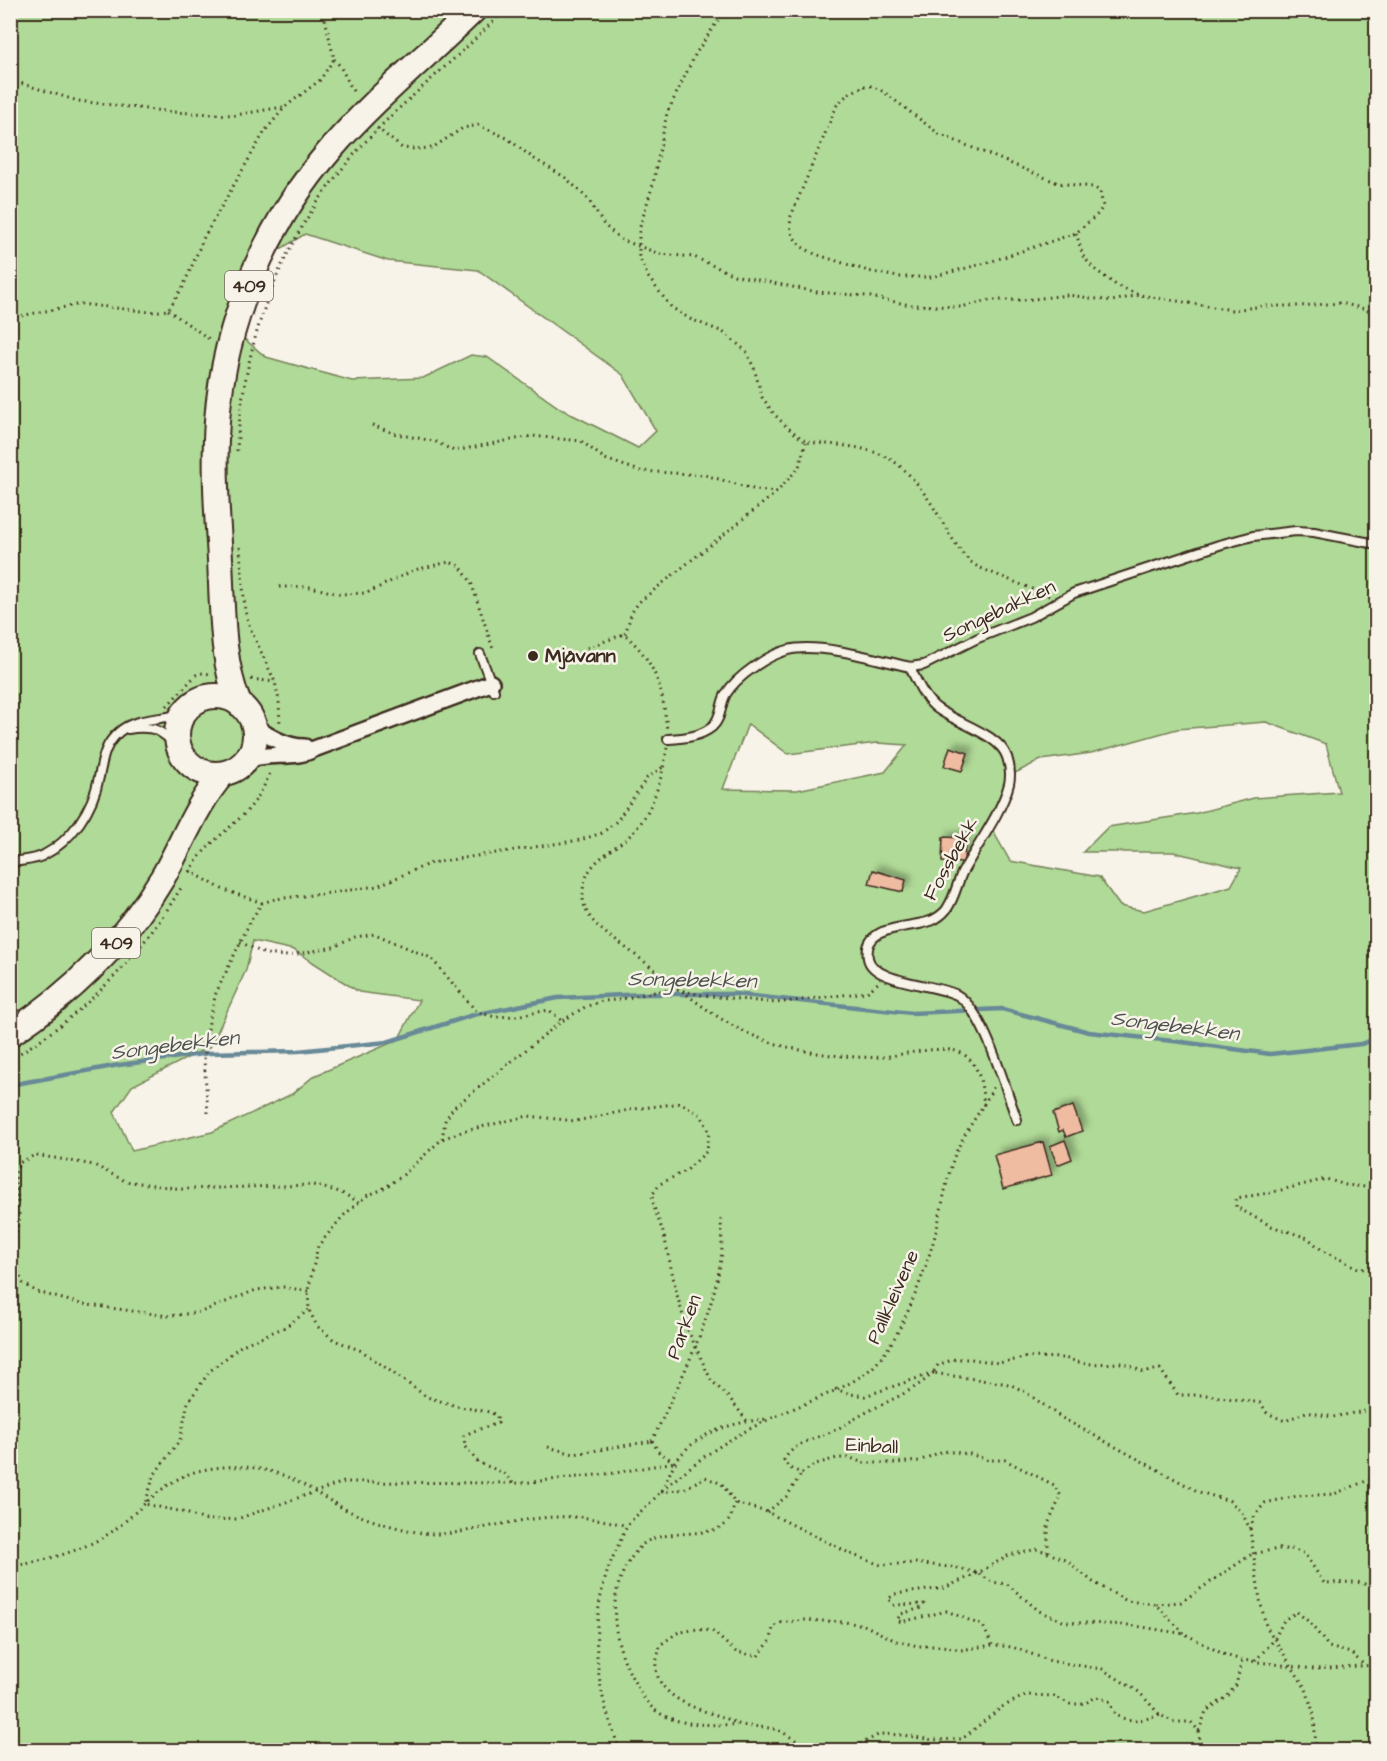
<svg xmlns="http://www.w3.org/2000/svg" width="1387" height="1761" font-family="'Architects Daughter',sans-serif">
<defs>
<filter id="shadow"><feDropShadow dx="5.5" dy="-5.5" stdDeviation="3" flood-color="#0004"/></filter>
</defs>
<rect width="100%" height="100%" fill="#f7f3e8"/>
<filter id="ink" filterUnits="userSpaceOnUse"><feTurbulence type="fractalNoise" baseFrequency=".0167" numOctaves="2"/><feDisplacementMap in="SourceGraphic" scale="12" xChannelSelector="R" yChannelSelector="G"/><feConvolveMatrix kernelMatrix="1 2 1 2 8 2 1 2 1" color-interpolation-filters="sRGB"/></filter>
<g filter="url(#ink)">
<path fill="#b0da97" stroke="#76825a" stroke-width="1.5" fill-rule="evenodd" d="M11,11H1376V1750H11ZM305,234L388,261L478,270L623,375L656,431L638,448L561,409L487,357L471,355L423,378L352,381L266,357L236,332L277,251ZM1266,722L1326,744L1339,792L1254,798L1197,813L1108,827L1083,852H1173L1241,868L1231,886L1144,911L1120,906L1099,877L1010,861L993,831L1011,775L1041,760L1091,753L1177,729ZM748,724L788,754L877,743L907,745L885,772L797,790L723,789ZM253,941L294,950L359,992L419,1000L398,1040L314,1076L292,1094L212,1132L132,1151L114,1112L132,1086L211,1046L246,970Z"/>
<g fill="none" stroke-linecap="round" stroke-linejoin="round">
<path stroke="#678997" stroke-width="4.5" d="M10,1085L119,1065L210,1053L298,1051L387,1042L473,1015L558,998L645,994H734L912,1013L1002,1009L1089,1032L1182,1042L1270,1054L1361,1044L1376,1039"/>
</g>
<path fill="#efbba1" stroke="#3b2a1e" stroke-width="1.5" filter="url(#shadow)" d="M950,747L968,753L962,771L944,766Z
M943,837L965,838L964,863L942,862Z
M873,870L906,880L903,892L869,884Z
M1073,1106L1082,1131L1066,1137L1063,1130L1059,1132L1053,1113Z
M1065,1140L1072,1159L1057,1165L1050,1146Z
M1043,1142L1052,1175L1003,1189L994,1155Z"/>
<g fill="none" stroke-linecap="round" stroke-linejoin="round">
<defs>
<path id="service" d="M480,654L494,691
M910,667C916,680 923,696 934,706C952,722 999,733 1007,757C1010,766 1011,775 1009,784C1002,812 976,847 962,873C957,884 955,896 948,907C946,911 940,916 935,919C917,930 862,921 868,958C872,983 937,984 957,995C985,1011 1005,1089 1017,1120
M128,729C154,725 161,730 179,748
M668,739C683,738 700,737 712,727C722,718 720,704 726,694C737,676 768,655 788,650C819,642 879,660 910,667L924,665L978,638L1031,617L1074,593L1219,545L1253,536L1296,531L1314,532L1376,544
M10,862C21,861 33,860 42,856C72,841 93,809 99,777C103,759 104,745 119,732C138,716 161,721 184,713"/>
<path id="minor" d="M253,724C266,736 286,747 305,747
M246,760C268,752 297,759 314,749L491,683"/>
<path id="primary" d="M177 735a39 39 0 1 1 78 0a39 39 0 1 1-78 0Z
M239,704C219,656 223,595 219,543C216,503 214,462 217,421C224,322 266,224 331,149C374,99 427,56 474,10
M10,1034C72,993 125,941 163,877C183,842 196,804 223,774"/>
</defs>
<use href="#service" stroke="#3b2a1e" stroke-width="12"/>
<use href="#minor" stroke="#3b2a1e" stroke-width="20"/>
<use href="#primary" stroke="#3b2a1e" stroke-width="28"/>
<path stroke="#3b2a1e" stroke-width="3" stroke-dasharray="1.5 4.5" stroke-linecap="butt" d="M725,10L696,53L667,113L653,184L639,230V256L648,277L671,307L690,319L723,332L746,351L754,368L762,397L774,414L787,427L806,442C833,445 864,445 888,458C910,469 932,503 944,525C955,542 961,556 978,567L1049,596
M334,59L340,66L355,95
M10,80L78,101L172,112L235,115L283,107
M864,86H872L884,92L939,134L1058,183L1093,187L1100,191L1103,206L1099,213L1076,233L986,263L931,277H898L868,271L815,254L800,246L793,236L790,226L791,216L837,105L848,94Z
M377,128L402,148L414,149L432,148L463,128L478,125L507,138L533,158L566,178L588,199L604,225L622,240L660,254L694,257L734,275L817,292L866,296L910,305L961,307L990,300H1024L1068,295L1112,301L1140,295
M1076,233L1083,256L1093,268L1116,285L1140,295L1232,310L1265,306H1299L1341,303L1365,309L1376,316
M168,310L212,341
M10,318L81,304L151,312L168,310L183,287L204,237L265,131L285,107L320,80L334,59L323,10
M372,425L396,434L434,441L454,451L532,436L581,441L605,459L640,471L705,475L756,490L777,492
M237,451C244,330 285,228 368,139C411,94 461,56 504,10
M240,547L245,611L250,628L275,682L279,700L280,726
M279,587H311L339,594L367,593L414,570L449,562L460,566L471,582L493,649
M625,634L632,612L639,602L777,492L799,467L806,442
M587,648L624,634C656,661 663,690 667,730
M251,679L275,682
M167,706L196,675L201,673L212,674
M667,748C663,775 654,806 637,828C619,850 585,858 583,891C580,922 613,937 634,954C668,979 700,1008 737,1028C769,1045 807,1053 842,1056C855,1057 870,1058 883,1057C903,1055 946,1043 963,1054C981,1065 982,1088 984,1107
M190,871L222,889L262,903
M190,872C202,848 222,835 241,817C255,804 264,788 271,770
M167,910L181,888
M240,942L265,954L287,956L334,947L355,937L375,934L431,958L477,1012L495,1017L516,1016L549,1010L562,1021
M10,1059C72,1023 123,974 163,916
M208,1113L204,1060L209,1022L216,993L250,922L262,903L275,899L330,893L377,886L431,863L580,840L602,833L617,821L647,778L663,767
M442,1139L445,1121L453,1108L562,1021L585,1007L602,1001L618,1000L659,991L680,990L701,995L776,1003L867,992L878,983
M1376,1188L1346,1185L1326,1179L1269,1193L1236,1198V1207L1271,1226L1308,1238L1323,1251L1360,1269L1376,1268
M308,1291L283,1287L256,1290L201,1312L169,1316L81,1304L37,1292L23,1283L13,1261L19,1214L15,1174L19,1163L35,1155L60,1159L94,1165L125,1181L182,1189L313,1185L340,1192L359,1202
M309,1310L285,1327L242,1345L210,1371L188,1402L180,1440L154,1475L145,1504L183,1512L205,1520L237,1519L344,1482L521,1483L615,1473L675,1462
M835,1389L850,1394L865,1396L933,1373C916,1390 890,1400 869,1411C857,1417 847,1424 835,1430C817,1439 795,1441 784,1460L789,1468L802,1473L816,1464L837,1458H851L863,1463H896L919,1461L943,1451L970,1454L988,1460H1005L1054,1485L1061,1496L1048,1524V1553
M652,1441C679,1383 711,1323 721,1259C723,1245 721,1231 721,1217
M652,1441L659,1452L674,1462
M548,1447L574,1454L652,1441
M513,1483L502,1472L479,1463L465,1447L464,1436C475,1429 486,1428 498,1423L497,1416L490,1412L460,1407L427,1397L362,1351L334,1340L317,1326L309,1310L308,1291L318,1246L343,1216L366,1196L381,1190L402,1176L442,1139L464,1131L528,1116L576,1121L634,1109L681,1103L701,1115L709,1131L707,1151L687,1170L660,1184L652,1195L654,1207L664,1235L677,1295L686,1326L711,1380L731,1400L747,1421
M662,1491C696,1460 730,1437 772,1418C803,1403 847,1390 873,1367C901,1340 926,1270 936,1232C942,1208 946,1181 954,1157C964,1132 982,1110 994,1086
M661,1492L684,1489L705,1477L722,1484L735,1503L767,1512L853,1555L881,1565L915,1563L958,1568L978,1573L992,1582L1007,1584L1039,1611L1065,1622L1129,1625L1185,1634L1225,1655L1242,1660L1314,1669L1376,1665
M735,1503C733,1508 732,1515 729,1520C714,1542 660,1525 640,1547C603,1587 611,1640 635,1683C642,1695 648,1707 661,1714C684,1727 711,1724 737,1725
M767,1512L787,1496L802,1473
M1250,1529L1255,1515L1265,1503L1297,1496L1334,1494L1376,1477
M10,1567C46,1560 82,1552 113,1531C140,1511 163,1480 198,1471C227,1464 259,1465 287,1477C309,1486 329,1502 351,1512C371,1521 394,1527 416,1532C445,1538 474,1529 502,1524C548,1515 582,1513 627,1526
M1156,1604L1181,1602L1252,1554L1278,1549H1291L1304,1553L1324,1583L1357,1582L1376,1587
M992,1645L983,1626L947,1611L901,1622L897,1620L901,1614L921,1608L924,1604L894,1605L888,1599L895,1594L944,1588L978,1573L1009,1555L1038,1549L1066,1560L1093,1582L1127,1601L1155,1604L1184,1633
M1255,1661L1274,1640L1284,1620L1297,1612L1309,1622L1329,1647L1351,1653L1363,1664
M1199,1731L1206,1711L1227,1697L1236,1685L1242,1660
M619,1750C614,1731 606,1713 602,1693C592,1643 595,1592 618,1546C621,1539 624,1531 628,1525C637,1513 651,1504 660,1492C667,1484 669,1472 675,1463C694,1433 733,1422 767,1419
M824,1750C803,1750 793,1735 774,1729C762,1726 753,1727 741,1725C734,1723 727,1718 720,1716C695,1709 655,1696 656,1664C657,1658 659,1651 660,1645L677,1633L697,1629L712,1631L736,1652L758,1656L771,1640L773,1627L781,1623L804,1620L844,1622L864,1625L896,1641L918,1646H943L961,1650L992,1645L1012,1647L1051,1661L1102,1669L1139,1692L1160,1715L1174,1722H1191L1199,1731L1200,1742L1205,1747C1221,1745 1234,1740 1247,1750
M831,1750L857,1746L880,1734L903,1735L933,1740L962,1739L1002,1707L1026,1695L1054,1696L1070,1704H1084L1096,1697L1109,1701L1115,1715C1131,1723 1144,1720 1160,1715
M1316,1750L1314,1715L1306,1689L1266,1626L1260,1600L1250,1529L1242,1513L1230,1501L1199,1492L1062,1418L1024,1391L1009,1384L933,1373L938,1365L955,1359H971L999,1363L1029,1357L1064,1358L1086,1364L1124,1363L1143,1372L1160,1369L1178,1395H1206L1261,1403L1267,1413L1285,1421L1306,1412L1333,1417L1376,1409"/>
<use href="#service" stroke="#f7f3e8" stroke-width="8"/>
<use href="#minor" stroke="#f7f3e8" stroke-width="15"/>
<use href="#primary" stroke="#f7f3e8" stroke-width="24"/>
</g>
</g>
<circle fill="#3b2a1e" stroke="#f7f3e8" stroke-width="2" cx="533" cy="656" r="6"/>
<g text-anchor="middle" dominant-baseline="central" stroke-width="5" stroke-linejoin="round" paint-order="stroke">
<g fill="#f7f3e8" stroke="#73665b" stroke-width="1.5">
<rect x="225" y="271" width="48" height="30" rx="4.5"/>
<rect x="92" y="928" width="48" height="30" rx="4.5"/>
</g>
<g font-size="18" font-weight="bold" fill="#3b2a1e">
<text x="249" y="286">409</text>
<text x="116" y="943">409</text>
</g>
<g font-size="20" fill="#3b2a1e" stroke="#f7f3e8">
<text transform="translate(999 611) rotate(-25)">Songebakken</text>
<text transform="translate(951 859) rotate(-61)">Fossbekk</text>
<text transform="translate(893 1297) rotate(-66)">Pallkleivene</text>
<text transform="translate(684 1327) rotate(-70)">Parken</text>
<text transform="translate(872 1446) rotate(3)">Einball</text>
</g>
<g font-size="20" font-weight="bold" fill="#3b2a1e" stroke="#f7f3e8" text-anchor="start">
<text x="545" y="656">Mjåvann</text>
</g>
<g font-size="21" font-style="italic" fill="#4e5250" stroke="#f7f3e8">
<text transform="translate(692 980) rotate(1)">Songebekken</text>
<text transform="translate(1175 1026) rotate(7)">Songebekken</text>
<text transform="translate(175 1045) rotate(-7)">Songebekken</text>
</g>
</g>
<rect width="1387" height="1761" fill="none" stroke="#f7f3e8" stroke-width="36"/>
<rect x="18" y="18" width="1351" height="1725" fill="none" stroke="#3b2a1e" stroke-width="2" filter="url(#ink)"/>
</svg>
